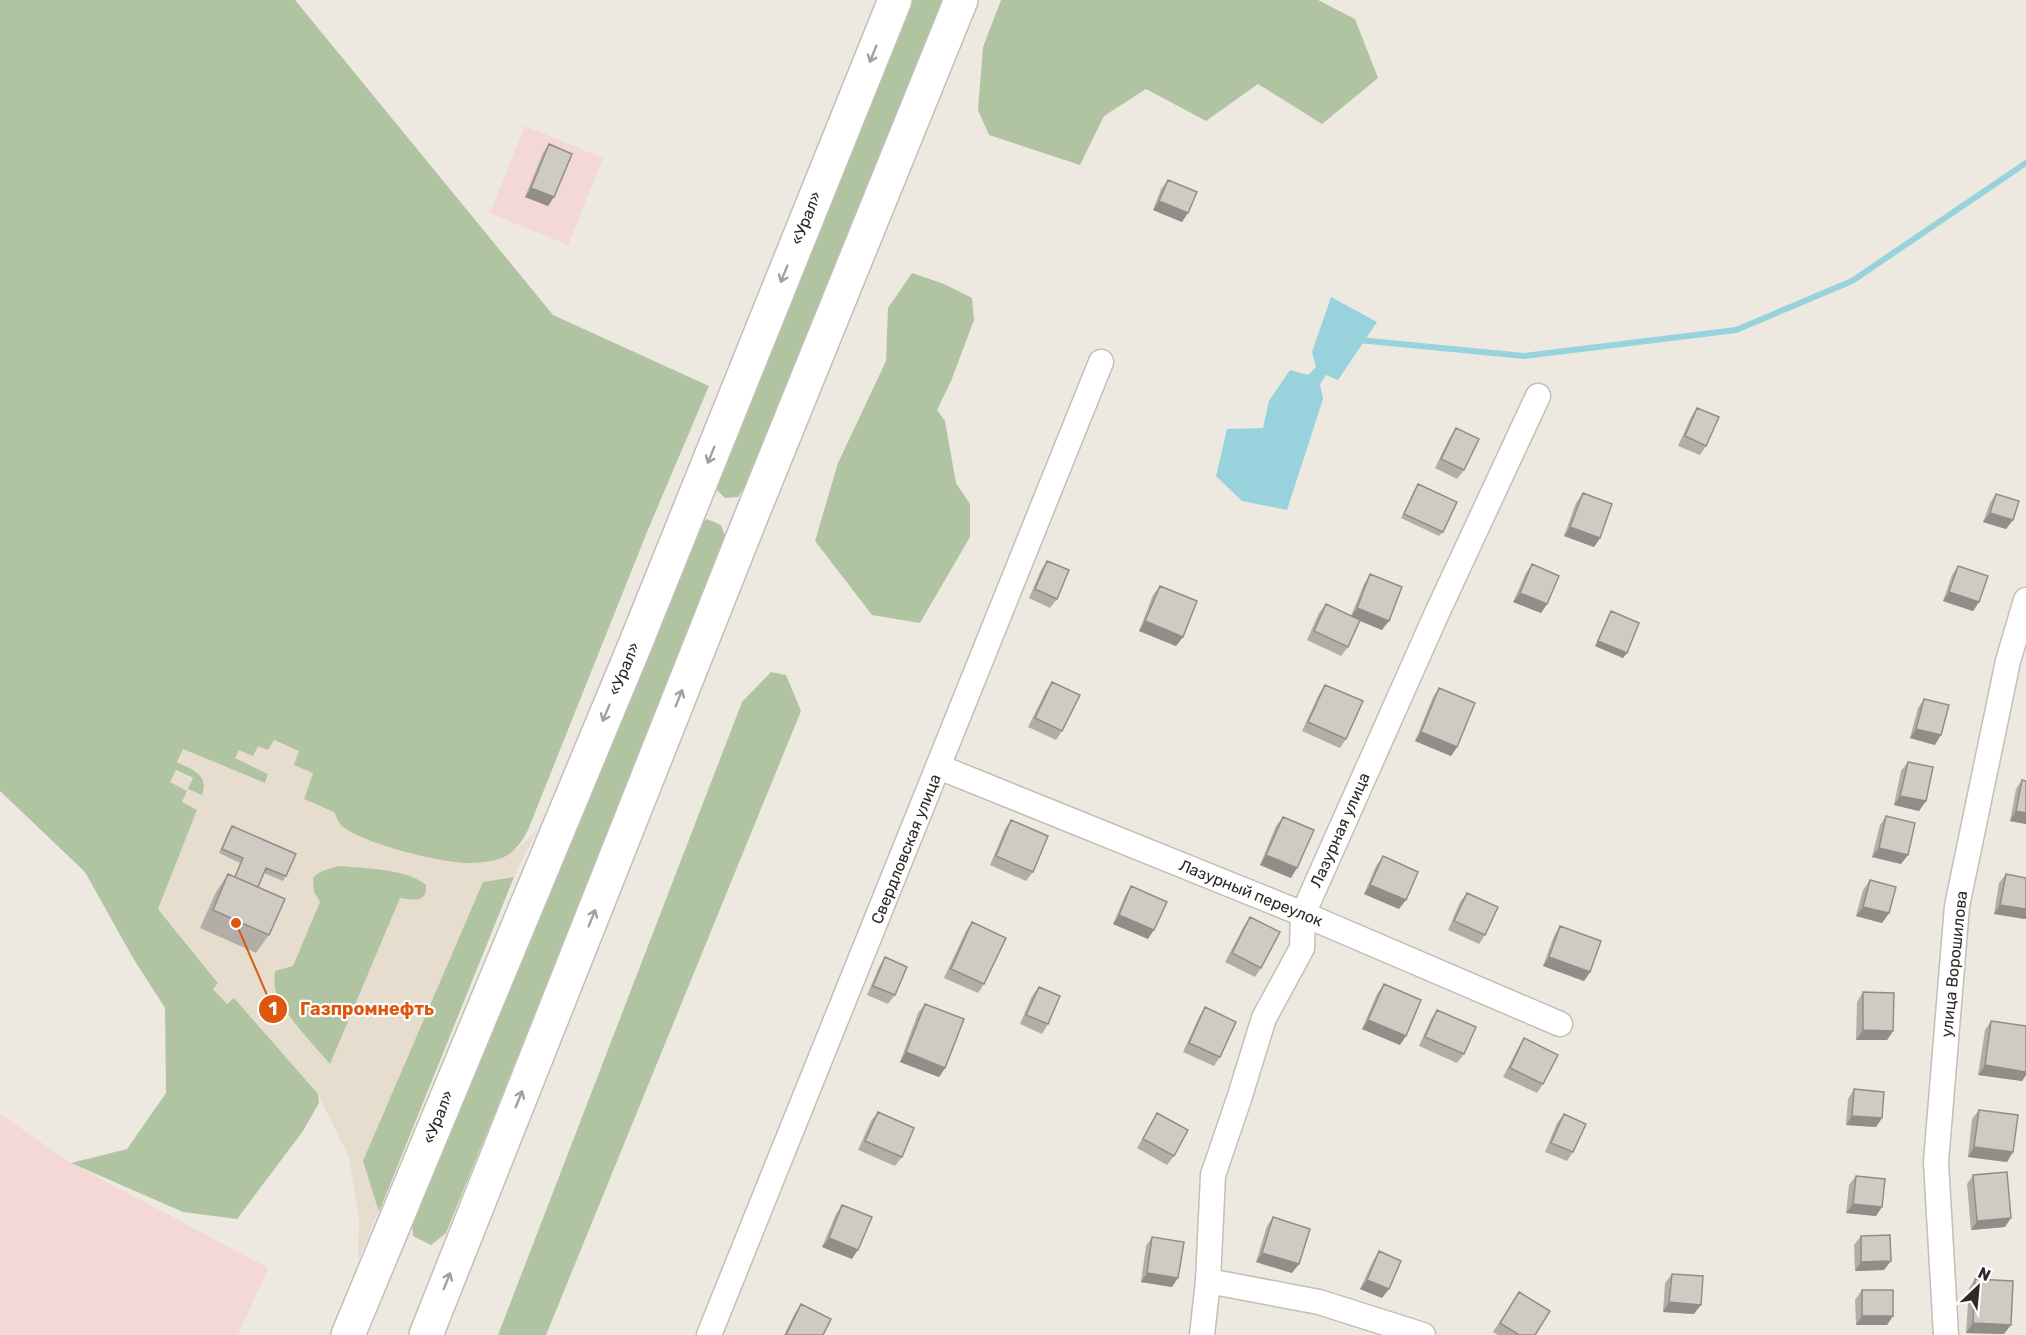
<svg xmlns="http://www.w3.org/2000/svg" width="2026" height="1335" font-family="Rubik,sans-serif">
<rect width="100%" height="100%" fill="#ede9e0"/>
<path fill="#e6ddcf" d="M273,740L299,751L313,773L304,799L334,812L340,824L359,837L433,858L498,860L518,848L537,830L514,877L358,1261L359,1217L349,1157L318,1094L234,998L227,1005L213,988L218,982L158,908L197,810L182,802L187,791L170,783L175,770L193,779L189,789L202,777L196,771L177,762L183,749L265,783L268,774L235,758L239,750L258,745L268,750Z"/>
<path fill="#f3d8d5" d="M525,126L603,158L568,245L490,213Z
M0,1114L71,1163L268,1268L238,1335H0Z"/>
<path fill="#b1c4a2" d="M0,0H295L553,315L709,386L647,532L528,830C521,844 512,856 496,860C487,862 476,863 468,863C442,863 358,843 340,824C338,821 336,816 334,812L304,799L313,773L294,765L299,751L274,740L268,750L258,746L253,756L239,750L235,758L268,774L265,783L183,749L177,762C193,770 209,774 202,795L188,789L193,778L176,770L170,782L187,791L182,802L197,810L158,909L218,983L213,989L227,1004L234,998L318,1094L319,1103L303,1131L237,1219L183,1212L71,1163L127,1149L166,1093L165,1008L133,958L85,872L0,791Z
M909,0H946L749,480L738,497L725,498L714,487Z
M1001,0H1318L1355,19L1378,78L1322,124L1258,84L1206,121L1146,89L1104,116L1080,165L989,135L978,110L983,47Z
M912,273L944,284L972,298L974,320L951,381L937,410L945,421L956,483L970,504V537L920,623L872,615L815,541L838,463L886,361L888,308Z
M707,519L721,525L727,541L446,1233L431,1245L413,1236L412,1222L694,528Z
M771,672L786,675L801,711L546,1335H498L742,702Z
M339,866C363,868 408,869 426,885C427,903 414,900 400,898L330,1064C313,1044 288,1019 277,995C274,987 274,980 275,971L293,966L320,902L314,892L313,878C320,870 329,869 339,866Z
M514,877L379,1212L363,1161L483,882Z"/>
<path fill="#97d2dd" d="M1331,297L1377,322L1338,380L1326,375L1320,384L1323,399L1287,510L1242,501L1216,476L1227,429L1263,428L1269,401L1290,370L1308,375L1316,367L1312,352Z"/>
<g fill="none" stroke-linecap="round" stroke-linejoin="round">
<path stroke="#97d2dd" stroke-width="6" d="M1359,340L1524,356L1736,330L1852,281L2026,163"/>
<defs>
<path id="minor" d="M939,767L1303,914L1560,1024
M1208,1281L1319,1302L1423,1335
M709,1335L1101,362
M1202,1335L1208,1281L1213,1175L1239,1099L1264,1018L1302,948L1303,914L1437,613L1538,396
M1946,1335L1936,1162L1957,906L2008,661L2026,600"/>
<path id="primary" d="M348,1335L635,645L895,0
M426,1335L749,522L961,0"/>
</defs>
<use href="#minor" stroke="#c3beb6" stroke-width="27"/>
<use href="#primary" stroke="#c3beb6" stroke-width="36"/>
<use href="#minor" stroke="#fff" stroke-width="24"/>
<use href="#primary" stroke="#fff" stroke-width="33"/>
</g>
<path fill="#b2aea7" d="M549,144L548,206L525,197L543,153Z
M1168,180L1182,222L1153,210L1161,189Z
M1697,408L1706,446L1700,455L1678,446L1691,417Z
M1456,428L1464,470L1457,479L1435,468L1450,437Z
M1418,484L1443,532L1439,536L1401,518L1415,489Z
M1583,493L1600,538L1594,547L1564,536L1576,503Z
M1996,494L2013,520L2006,529L1983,522L1990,503Z
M1047,561L1057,599L1050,608L1029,598L1041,570Z
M1532,564L1547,604L1541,613L1513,602L1526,573Z
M1958,566L1979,602L1973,611L1943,601L1952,575Z
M1370,574L1382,630L1360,621L1348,647L1341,656L1307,640L1319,613L1326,604L1351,616L1364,584Z
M1160,586L1183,637L1176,646L1139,631L1153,595Z
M1611,611L1627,653L1623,658L1595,646L1608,616Z
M1052,682L1062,731L1056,740L1028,727L1046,691Z
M1325,685L1346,739L1340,748L1302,731L1319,694Z
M1439,688L1457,747L1451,756L1415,741L1433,697Z
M1924,699L1935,745L1910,738L1918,708Z
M1908,762L1926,801L1919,811L1894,805L1901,771Z
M2022,780L2026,824L2010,821L2016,789Z
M1886,816L1901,864L1872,857L1880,825Z
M1283,817L1291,878L1260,865L1276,826Z
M1011,820L1033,872L1026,881L990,865L1005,829Z
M232,826L286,876L283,881L264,873L258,887L269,935L256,953L200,928L216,892L228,874L234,877L240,863L219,853L229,830Z
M1383,856L1399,909L1364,894L1376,866Z
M2006,874L2026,878V918L2025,919L1994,914L1999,883Z
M1870,880L1889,913L1882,923L1856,916L1863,890Z
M1131,886L1148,939L1113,924L1125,896Z
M1467,893L1485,935L1479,944L1448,930L1460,902Z
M1250,917L1261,968L1255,977L1225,962L1244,926Z
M972,922L984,984L978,993L944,978L966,931Z
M1560,926L1590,972L1584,981L1543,966L1554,936Z
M885,957L895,995L888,1004L867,995L879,967Z
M1384,984L1400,1045L1362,1029L1377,994Z
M1039,987L1048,1024L1042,1034L1020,1024L1032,996Z
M1863,992L1893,1031L1887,1040H1856L1857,1002Z
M925,1004L945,1068L939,1077L900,1062L918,1013Z
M1205,1007L1220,1057L1214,1066L1183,1052L1199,1017Z
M1437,1010L1464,1054L1457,1063L1419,1046L1431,1019Z
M1991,1021L2026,1026V1075L2022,1081L1978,1075L1985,1030Z
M1524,1038L1543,1084L1537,1093L1503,1077L1518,1048Z
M1854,1089L1882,1118L1876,1127L1846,1125L1848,1099Z
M1979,1110L2007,1162L1968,1157L1972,1119Z
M878,1112L902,1157L895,1166L858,1150L871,1121Z
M1157,1113L1174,1156L1167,1165L1137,1148L1151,1123Z
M1564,1114L1573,1152L1567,1161L1545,1152L1557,1123Z
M1973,1175L2005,1227L1971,1230L1967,1184Z
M1856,1176L1876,1216L1846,1213L1849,1185Z
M842,1205L852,1259L822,1247L836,1214Z
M1273,1217L1292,1273L1256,1262L1267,1226Z
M1861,1236L1884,1270L1855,1271L1854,1245Z
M1152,1237L1172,1287L1141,1282L1146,1246Z
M1379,1251L1382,1298L1360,1289L1373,1261Z
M1672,1274L1694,1314L1663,1312L1665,1283Z
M1975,1279L2004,1334L1966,1333L1969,1288Z
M1862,1290L1893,1316L1887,1325H1856L1855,1300Z
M1519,1292L1535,1335H1498L1493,1332Z
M801,1304L823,1335H784L795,1313Z"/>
<path fill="#918d88" d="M531,188L554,197L548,206L525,197Z
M1159,201L1188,213L1182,222L1153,210Z
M1990,513L2013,520L2006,529L1983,522Z
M1570,527L1600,538L1594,547L1564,536Z
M1949,592L1979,602L1973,611L1943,601Z
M1520,593L1547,604L1541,613L1513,602Z
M1357,608L1389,621L1382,630L1351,617Z
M1145,621L1183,637L1176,646L1139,631Z
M1598,641L1627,653L1623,658L1595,646Z
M1916,729L1941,735L1935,745L1910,738Z
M1421,732L1457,747L1451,756L1415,741Z
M1900,796L1926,801L1919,811L1894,805Z
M2016,811L2026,813V824L2010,821Z
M1879,848L1908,855L1901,864L1872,857Z
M1266,855L1297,868L1291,878L1260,865Z
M1370,885L1406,900L1399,909L1364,894Z
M2000,905L2026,909V918L2025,919L1994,914Z
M1863,907L1889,913L1882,923L1856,916Z
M1119,915L1154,930L1148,939L1113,924Z
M1549,957L1590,972L1584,981L1543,966Z
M1368,1020L1406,1036L1400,1045L1362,1029Z
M1863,1030L1893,1031L1887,1040H1856Z
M906,1052L945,1068L939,1077L900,1062Z
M1985,1065L2026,1072V1075L2022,1081L1978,1075Z
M1852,1116L1882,1118L1876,1127L1846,1125Z
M1974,1147L2013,1152L2007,1162L1968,1157Z
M1853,1204L1882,1207L1876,1216L1846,1213Z
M2011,1218L2005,1227L1971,1230L1977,1221Z
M829,1238L858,1250L852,1259L822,1247Z
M1262,1253L1299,1264L1292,1273L1256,1262Z
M1891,1261L1884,1270L1855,1271L1861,1262Z
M1147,1273L1178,1278L1172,1287L1141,1282Z
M1367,1280L1389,1289L1382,1298L1360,1289Z
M1669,1302L1701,1305L1694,1314L1663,1312Z
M1862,1316H1893L1887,1325H1856Z
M1973,1323L2011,1325L2004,1334L1966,1333Z"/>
<path fill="#cfcac2" stroke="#918d88" stroke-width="1.5" d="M549,144L572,154L554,197L531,188Z
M1168,180L1197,192L1188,213L1159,201Z
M1697,408L1719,417L1706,446L1685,436Z
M1456,428L1479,439L1464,470L1441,459Z
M1418,484L1457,502L1443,532L1404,514Z
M1583,493L1612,504L1600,538L1570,527Z
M1996,494L2019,501L2013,520L1990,513Z
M1047,561L1069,570L1057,599L1035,589Z
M1532,564L1559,576L1547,604L1520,593Z
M1958,566L1988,576L1979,602L1949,592Z
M1370,574L1402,587L1389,621L1357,608Z
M1160,586L1197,601L1183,637L1145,621Z
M1326,604L1360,620L1348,647L1314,631Z
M1611,611L1639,623L1627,653L1598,641Z
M1052,682L1080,695L1062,731L1035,718Z
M1325,685L1363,701L1346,739L1308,722Z
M1439,688L1475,703L1457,747L1421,732Z
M1924,699L1949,705L1941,735L1916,729Z
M1908,762L1933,767L1926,801L1900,796Z
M2022,780L2026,781V813L2016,811Z
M1886,816L1915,823L1908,855L1879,848Z
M1283,817L1314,830L1297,868L1266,855Z
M1011,820L1048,836L1033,872L996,856Z
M232,826L296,854L286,876L266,868L258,887L235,877L243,858L222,849Z
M1383,856L1418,872L1406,900L1370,885Z
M228,874L285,899L269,935L213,910Z
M2006,874L2026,878V909L2000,905Z
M1870,880L1896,887L1889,913L1863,907Z
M1131,886L1167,902L1154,930L1119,915Z
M1467,893L1498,907L1485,935L1454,921Z
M1250,917L1280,932L1261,968L1232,953Z
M972,922L1006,938L984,984L951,969Z
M1560,926L1601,941L1590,972L1549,957Z
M885,957L907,967L895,995L873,986Z
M1384,984L1421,1000L1406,1036L1368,1020Z
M1039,987L1060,996L1048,1024L1026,1015Z
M1863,992L1894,993L1893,1031L1863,1030Z
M925,1004L964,1019L945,1068L906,1052Z
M1205,1007L1236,1022L1220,1057L1189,1043Z
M1437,1010L1476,1027L1464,1054L1425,1037Z
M1991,1021L2026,1026V1072L1985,1065Z
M1524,1038L1558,1055L1543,1084L1510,1068Z
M1854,1089L1884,1092L1882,1118L1852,1116Z
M1979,1110L2018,1115L2013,1152L1974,1147Z
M878,1112L914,1128L902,1157L865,1141Z
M1157,1113L1188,1130L1174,1156L1143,1139Z
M1564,1114L1586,1124L1573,1152L1551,1143Z
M2007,1172L2011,1218L1977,1221L1973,1175Z
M1856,1176L1885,1179L1882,1207L1853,1204Z
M842,1205L872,1217L858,1250L829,1238Z
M1273,1217L1310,1229L1299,1264L1262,1253Z
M1890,1235L1891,1261L1861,1262V1236Z
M1152,1237L1184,1242L1178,1278L1147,1273Z
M1379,1251L1401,1261L1389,1289L1367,1280Z
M1672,1274L1703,1276L1701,1305L1669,1302Z
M1975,1279L2013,1281L2011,1325L1973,1323Z
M1862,1290H1893V1316H1862Z
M1519,1292L1550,1311L1535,1335H1519L1500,1323Z
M801,1304L831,1319L823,1335H786Z"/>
<defs><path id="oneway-shaft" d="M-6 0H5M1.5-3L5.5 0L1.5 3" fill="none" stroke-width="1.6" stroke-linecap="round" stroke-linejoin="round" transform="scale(1.5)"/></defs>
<g stroke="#a0a09e">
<use href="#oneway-shaft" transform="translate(873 54) rotate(112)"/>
<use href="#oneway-shaft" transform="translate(784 274) rotate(112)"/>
<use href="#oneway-shaft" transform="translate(711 455) rotate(112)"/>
<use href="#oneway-shaft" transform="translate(679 698) rotate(-68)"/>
<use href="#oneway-shaft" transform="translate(606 713) rotate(113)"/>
<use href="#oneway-shaft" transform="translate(592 918) rotate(-68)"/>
<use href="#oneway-shaft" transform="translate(519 1099) rotate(-68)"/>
<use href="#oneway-shaft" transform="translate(447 1281) rotate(-68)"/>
</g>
<g text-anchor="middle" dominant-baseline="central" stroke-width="4.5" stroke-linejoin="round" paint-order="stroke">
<g font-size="16" fill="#2d2b28" stroke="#fff">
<text transform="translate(806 218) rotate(-68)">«Урал»</text>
<text transform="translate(624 669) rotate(-67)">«Урал»</text>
<text transform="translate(1340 830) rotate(-66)">Лазурная улица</text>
<text transform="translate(906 849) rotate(-68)">Свердловская улица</text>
<text transform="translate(1251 893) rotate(22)">Лазурный переулок</text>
<text transform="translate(1954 964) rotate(-84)">улица Ворошилова</text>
<text transform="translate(438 1117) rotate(-68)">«Урал»</text>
</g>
</g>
<path fill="none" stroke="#df570d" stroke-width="2" d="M236 923L273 1009"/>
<g fill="#df570d" stroke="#fff" stroke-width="2">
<circle cx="236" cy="923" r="6"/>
<circle cx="273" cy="1009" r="15"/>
</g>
<g font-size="18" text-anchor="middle" font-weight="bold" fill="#fff">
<text x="273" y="1015">1</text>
</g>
<g font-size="18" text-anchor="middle" font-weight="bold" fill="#df570d" stroke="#fff" stroke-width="4.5" stroke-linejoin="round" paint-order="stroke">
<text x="367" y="1015">Газпромнефть</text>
</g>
<g transform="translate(1978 1287) rotate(26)" stroke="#ffffff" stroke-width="4.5" paint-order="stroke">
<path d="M0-4.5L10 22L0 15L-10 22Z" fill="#2d2b28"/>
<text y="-9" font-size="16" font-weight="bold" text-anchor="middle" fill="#2d2b28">N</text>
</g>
</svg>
